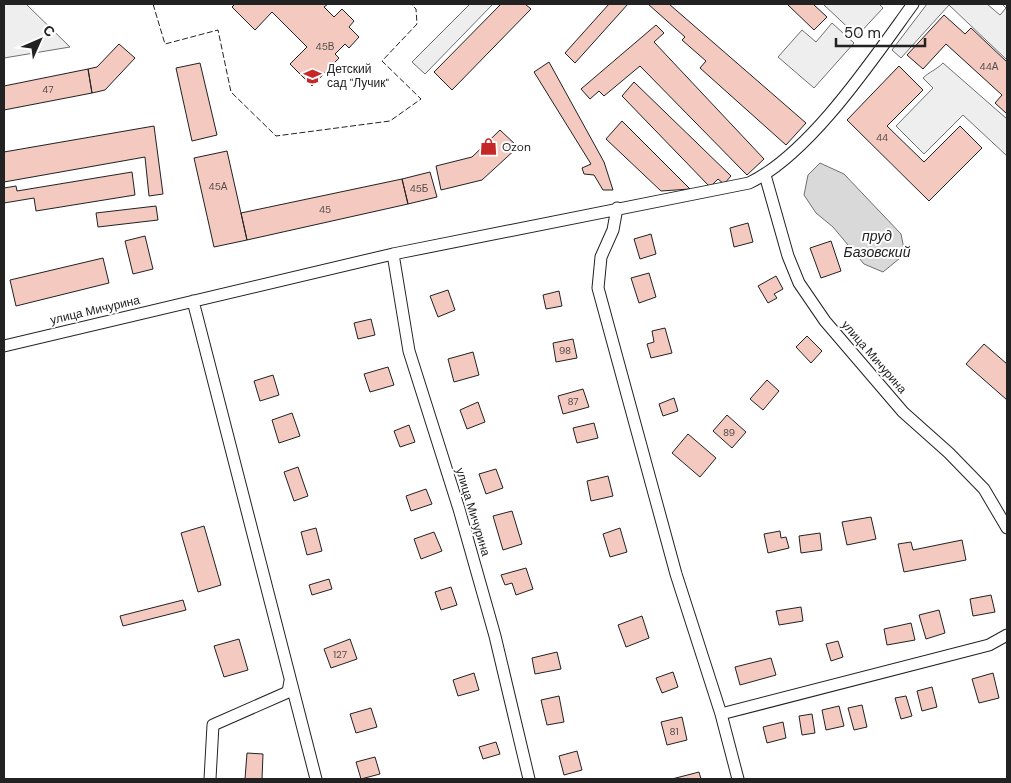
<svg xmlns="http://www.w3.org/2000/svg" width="1011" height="783" font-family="'DM Sans',sans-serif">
<rect width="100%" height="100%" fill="#fff"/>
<path fill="#eee" stroke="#6f6f6f" d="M4,4H26L70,47L4,58Z
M470,4H493L425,74L412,62Z
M823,4H879L883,8L857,36Z
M927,4H987L1000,15L1006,8L1002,4H1007V60L949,5L901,58L892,50Z
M832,23L854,43L814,88L778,57L802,30L816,42Z
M943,63L1007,119V156L963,115L924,154L896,126L933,88L923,78C929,72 936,70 943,63Z"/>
<path fill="#d9d9d9" stroke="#6f6f6f" d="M820,163L844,174L901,234L905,254L883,272L864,264L833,227L816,213L804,195L808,175Z"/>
<path fill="#f3c9c0" stroke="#222" d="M235,4H328L324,7L334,17L342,9L354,21L349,27L359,37L349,48L345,44L335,54L339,58L312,86L290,64L307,47L272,12L255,30L232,7Z
M501,4H525L531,9L452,90L434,72Z
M609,4H628L575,63L565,53Z
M648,4H669L806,123L786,145L700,68L706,61L682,40L685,37Z
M787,4H813L827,17L814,30Z
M944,15L965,34L971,28L1007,62V114L995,103L1002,95L946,44L923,69L907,55Z
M656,25L664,33L654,42L764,159L747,175L640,66L604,96L599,91L590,99L581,89Z
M119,44L135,58L105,90L92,93L88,69L97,67Z
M549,62L604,162L613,190H603L594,175L584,174L582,168L591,164L534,72Z
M200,63L217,135L192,141L176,68Z
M899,66L923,90L887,126L924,162L960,126L982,148L929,201L847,120Z
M88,69L92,93L4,110V86Z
M634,82L731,176L724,184L718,179L710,187L622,96Z
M622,121L690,189L661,191L606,139Z
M154,126L163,194L149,196L145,157L4,182V152Z
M500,130L518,147L482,180L441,190L436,166L472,157Z
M227,151L247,240L214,247L194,158Z
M132,172L135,195L36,211L34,198L4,203V188L16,186L17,191Z
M430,172L437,197L408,204L402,179Z
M402,179L408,204L247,240L241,213Z
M156,206L158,220L98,227L96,213Z
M748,223L753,242L734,247L730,228Z
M651,234L656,254L640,259L634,239Z
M145,236L153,269L133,274L125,241Z
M831,241L841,271L821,278L810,248Z
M103,258L109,283L16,306L10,280Z
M649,273L656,297L639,303L631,278Z
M776,276L783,289L774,294L777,298L768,303L758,286Z
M448,290L455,310L438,317L430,296Z
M559,291L562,306L546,309L543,295Z
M371,319L375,335L358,339L354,323Z
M665,328L672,353L651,358L647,344L654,342L652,331Z
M807,336L822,351L811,363L796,347Z
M573,339L577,358L556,362L553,343Z
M984,344L1007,364V400L966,364Z
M473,352L479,375L454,382L448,359Z
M388,367L394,385L370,392L364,374Z
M273,375L279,395L260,401L254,381Z
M767,380L779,391L763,410L750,399Z
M583,389L589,407L563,414L558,396Z
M674,398L678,411L663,416L659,404Z
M478,402L485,422L467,429L460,410Z
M292,413L300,436L279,443L272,420Z
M727,415L746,432L732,448L713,431Z
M594,423L598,438L577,443L573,428Z
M409,425L415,442L400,447L394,431Z
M688,434L716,458L700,477L672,453Z
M298,467L308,496L294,501L284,472Z
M496,469L503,488L486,494L479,474Z
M608,476L613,496L591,501L587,481Z
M426,489L432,504L411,511L406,496Z
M512,511L522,544L503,550L493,516Z
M871,517L876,539L847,545L842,522Z
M204,526L221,585L198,592L181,533Z
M316,528L322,551L307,555L301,532Z
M620,528L627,552L610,557L603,534Z
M780,531L781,538L786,537L789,548L768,553L764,534Z
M434,532L442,551L421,559L414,539Z
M820,533L822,550L801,553L799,536Z
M962,540L966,560L904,572L898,544L911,542L913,550Z
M526,568L533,589L516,595L512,583L505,585L501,575Z
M329,579L332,589L312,595L309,585Z
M451,587L457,605L441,610L435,592Z
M991,595L995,612L973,616L970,599Z
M183,600L186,610L123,626L120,616Z
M801,607L803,621L779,625L776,611Z
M939,610L945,633L926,639L919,615Z
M642,616L649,638L626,647L618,625Z
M911,623L915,640L887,645L884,629Z
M239,639L248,670L224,677L214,646Z
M350,639L357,659L331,668L324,649Z
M838,641L843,657L831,661L826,644Z
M557,652L561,669L535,674L532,658Z
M771,658L776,675L740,685L735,667Z
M673,672L678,687L662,693L656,678Z
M474,673L479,690L458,696L453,680Z
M993,673L999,698L979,703L972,679Z
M932,687L937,707L922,711L917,691Z
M559,696L564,722L547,725L541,700Z
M906,696L912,716L901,719L895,698Z
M862,705L867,727L854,730L848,708Z
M839,706L844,726L826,730L822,710Z
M371,708L377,727L356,733L350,714Z
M812,714L815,733L802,735L799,716Z
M682,717L687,740L667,745L661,722Z
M783,722L786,738L767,743L763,727Z
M496,742L500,754L483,759L479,747Z
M577,751L582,770L564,775L559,756Z
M247,753L263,754L262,779H245Z
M375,757L380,774L361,779L356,762Z
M699,772L701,779H672Z"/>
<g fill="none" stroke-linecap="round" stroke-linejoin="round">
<defs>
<path id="minor" d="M765,175L788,256L799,283L825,321L903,412L949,453L984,489L1007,528
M617,208L613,230L601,257L598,288L676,574L721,714L738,779
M393,254L409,351L459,509L495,636L529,779
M193,301L316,779
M4,346L393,254L749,183C810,154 873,59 913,4
M721,714L989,645L1007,635
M210,779L213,725L288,692L290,681"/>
</defs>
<use href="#minor" stroke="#222" stroke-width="13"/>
<use href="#minor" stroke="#fff" stroke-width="11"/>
<path stroke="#222" stroke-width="1" stroke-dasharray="6 2.5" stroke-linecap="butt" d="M153,4L165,44L218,30L231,92L276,136L390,121L421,99L382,61L417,24L416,9L411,4
M358,4H360"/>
</g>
<defs>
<symbol id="school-bare" viewBox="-9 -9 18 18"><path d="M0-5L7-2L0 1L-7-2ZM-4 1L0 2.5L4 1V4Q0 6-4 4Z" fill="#c62828" stroke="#fff" stroke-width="2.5" paint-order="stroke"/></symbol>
<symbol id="shop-bare" viewBox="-9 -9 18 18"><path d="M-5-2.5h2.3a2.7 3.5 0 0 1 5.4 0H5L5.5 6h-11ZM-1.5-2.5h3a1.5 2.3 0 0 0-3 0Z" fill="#c62828" stroke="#fff" stroke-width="2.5" paint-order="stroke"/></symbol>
</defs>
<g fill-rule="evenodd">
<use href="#school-bare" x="300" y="64" width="25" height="25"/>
<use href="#shop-bare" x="476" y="134" width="25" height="25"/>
</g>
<g text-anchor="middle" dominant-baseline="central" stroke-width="4" stroke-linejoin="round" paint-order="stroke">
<g font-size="10" fill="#564c4a">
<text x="325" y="46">45В</text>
<text x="989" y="66">44А</text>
<text x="48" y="89">47</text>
<text x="882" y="137">44</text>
<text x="218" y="186">45А</text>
<text x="419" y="188">45Б</text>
<text x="325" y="209">45</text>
<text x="565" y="350">98</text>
<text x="573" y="401">87</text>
<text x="729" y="432">89</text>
<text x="340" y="654">127</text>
<text x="674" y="731">81</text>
</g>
<g font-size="12" fill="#222" stroke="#fff" text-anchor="start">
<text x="327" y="69">Детский<tspan x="327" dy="14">сад "Лучик"</tspan></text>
<text x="502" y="147">Ozon</text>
</g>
<g font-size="12" fill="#222" stroke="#fff">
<text transform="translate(95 310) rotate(-13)">улица Мичурина</text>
<text transform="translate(874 357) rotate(49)">улица Мичурина</text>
<text transform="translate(473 512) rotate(73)">улица Мичурина</text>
</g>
<g font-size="14" font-style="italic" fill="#222" stroke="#fff">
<text x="877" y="236">пруд<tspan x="877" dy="16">Базовский</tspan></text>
</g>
</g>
<rect width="1011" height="783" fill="none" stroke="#222222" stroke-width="10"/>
<g transform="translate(40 40) rotate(45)" stroke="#ffffff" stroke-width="4" paint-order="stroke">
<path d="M0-4L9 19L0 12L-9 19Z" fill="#222222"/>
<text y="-8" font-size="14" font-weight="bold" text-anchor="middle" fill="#222222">С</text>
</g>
<path d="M836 38v8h89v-8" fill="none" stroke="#222222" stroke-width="2.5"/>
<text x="844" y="38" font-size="15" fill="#222222" stroke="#ffffff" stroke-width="4" paint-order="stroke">50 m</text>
</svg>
